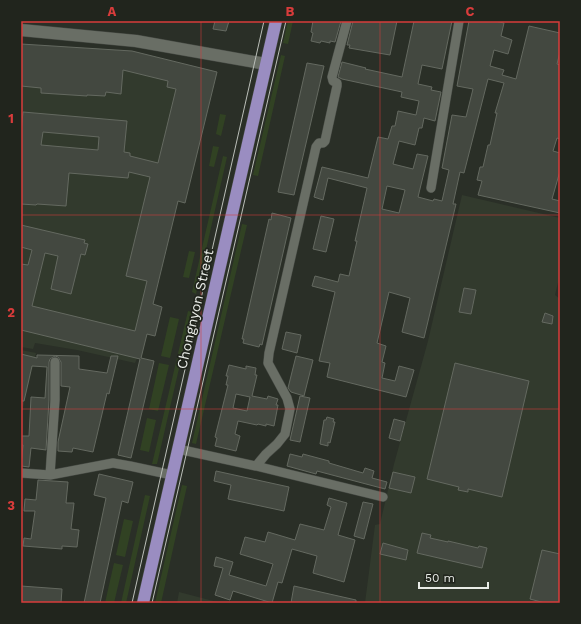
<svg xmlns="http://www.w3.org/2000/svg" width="581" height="624" font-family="'Work Sans',sans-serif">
<rect width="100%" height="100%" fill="#2a2f27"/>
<path fill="#323a2d" d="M21,44L91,49L93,48L125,51L131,53L132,51L217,72L185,203L178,202L153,304L162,307L155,336L147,335L135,363L77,350L35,343L33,349L21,347Z
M462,195L560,218V275L555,295L560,299V603H365L375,525L380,524L394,464L428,341Z
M21,350L36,353L21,416Z
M179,592L221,603H177Z"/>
<path fill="#314223" d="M288,21H293L288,44L283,43Z
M281,55L285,56L258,176L253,175Z
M220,114L226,115L221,136L216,134Z
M213,146L219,147L214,167L209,166Z
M223,156L227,157L196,294L192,292Z
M242,224L247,225L196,444L192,443Z
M189,251L195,252L189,278L183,277Z
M188,311L192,312L157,464H152Z
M170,317L179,319L170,358L161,356Z
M159,363L169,365L158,411L149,409Z
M147,418L156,420L149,452L140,450Z
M182,485L187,486L161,603H155Z
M145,495L150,496L126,603H121Z
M124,519L133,521L125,557L116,555Z
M114,563L123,565L114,603H105Z"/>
<path fill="#434840" stroke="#646960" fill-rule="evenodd" d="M215,21H229L226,31L213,29Z
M313,21H341L335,42L330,41V43L321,41L320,43L311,41L313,33L311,32Z
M353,21H397L390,55L349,48L350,45H347Z
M414,21H452L442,69L422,65L418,84L432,87L431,90L441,92L435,121L424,118L422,128H419L415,145L399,141L393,164L413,169L417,154L428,156L418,197L433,201L434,199L442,201L449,170L442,168L452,115L466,117L473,89L457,86L469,21H495L504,23L501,36L512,40L508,54L494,50L490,66L504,70L502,75L516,79L529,26L560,33V52L557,64L560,65V139L557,138L553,151L560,153V171L552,199L560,201V213L478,195L482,181L477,180L480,167H483L488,145H490L497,113H495L504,83L488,79L464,173L460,172L453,204H456L424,338L402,332L410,298L389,292L377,343L386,346L382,362L385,363L382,378L395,381L399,366L414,370L406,397L327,377L330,363L319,361L335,292L312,286L315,276L338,282L340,274L349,276L357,241H355L367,188L328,178L323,200L314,197L322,167L368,178L378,137L388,139L392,126H395L398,111L416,115L419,101L401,97L402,92L342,79L338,77L342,62L366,68L365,69L402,77ZM387,186L405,190L399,213L382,209Z
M21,44L132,51L217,72L185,203L178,201L153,304L162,307L155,336L147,334L141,358L154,361L131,458L118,455L140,359L21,330V264L28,265L32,250L21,247V225L85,240L84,243L88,244L85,255L81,254L71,294L51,289L58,256L45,253L32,306L135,331L147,281L126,276L150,177L129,172L128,178L69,173L66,206L37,204L36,205L21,204V132L23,112L127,121L124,152L130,153V156L158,163L176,89L167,87L168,81L123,70L121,94L106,92L105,96L87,95V96L41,93V88L21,86ZM43,132L99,137L98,150L41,145Z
M307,63L324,66L294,195L278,192Z
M272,213L291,218L262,345L260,344L259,347L243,343L244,339H242L269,219L271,220Z
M321,216L334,219L326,252L313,249Z
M464,288L476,290L471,314L459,312Z
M545,313L553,316L552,324L542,322Z
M286,332L301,335L297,353L282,349Z
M21,354L37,358V355L79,356V369L107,373L111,356H118L109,394L107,393L93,452L73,448L72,452L58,451V442L70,387L61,386V362L58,357L55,356L50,359L49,362V400L46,450L31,448L29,467L21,466L23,445H21V436H29L31,397L45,398L47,367L32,366L24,401H21Z
M296,356L313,360L304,396L291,392L288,388Z
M455,363L529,381L502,497L468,489V492L458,490L459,487L427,479Z
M229,365L246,369V366L256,368L255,375H257L252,396L267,399L268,396L278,399L276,405H278L274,426L266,424V426L258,424L257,425L238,421L235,434L240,436L236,451L215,446L217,438L215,437L228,385H226L228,376H226ZM236,394L250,397L247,411L233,408Z
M300,396L310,398L300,442L290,440Z
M327,417L334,419L333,422H335L330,443L328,442V446L320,444L324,420H326Z
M394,419L405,422L400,441L389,438Z
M290,454L302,457L303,454L329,461V463L363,473L365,468L374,471L372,478L387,482L385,489L317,471L316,474L287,466Z
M216,471L289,487L284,511L228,499L231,485L214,481Z
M393,472L415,477L411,493L389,488Z
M99,474L133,482L128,503L122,501L100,603H84L106,498L94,495Z
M38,480L68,482L66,503H74L71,529L79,530L77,547L62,546V549L23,546L24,538L31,539L35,511H24L25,499L36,500Z
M329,498L347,503L338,535L355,540L344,582L313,573L317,556L292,549L282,583L278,582L272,603L233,591L230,600L215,595L223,568L214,566L216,557L233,562L229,575L266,586L273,564L240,554L245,537L265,542L268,532L295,540L300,524L324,530L331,507L327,505Z
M363,502L373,504L364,539L354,536Z
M422,533L431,535L430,538L448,542V541L478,548L479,546L487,548L482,568L417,553Z
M383,543L408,550L406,560L380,554Z
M542,550L560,554V603H545L530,599Z
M21,586L62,589L61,603H21Z
M294,586L356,600V603H291Z"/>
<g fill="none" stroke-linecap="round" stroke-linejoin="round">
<defs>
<path id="street" d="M431,188L459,21
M178,449L256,466L383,497
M256,466L266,454L277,444L285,434L290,409L287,398L268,363L269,353L316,147L319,143H323L325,141L337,86V83L333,81L332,77L347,21
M21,473L50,475L113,463L130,466L172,475
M50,475L55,400V362"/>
<path id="secondary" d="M21,30L136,41L266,64"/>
<path id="primary" d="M143,603L276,21"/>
</defs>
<use href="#street" stroke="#464a44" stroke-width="10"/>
<use href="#secondary" stroke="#464a44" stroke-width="13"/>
<use href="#primary" stroke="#464a44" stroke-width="13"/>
<use href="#street" stroke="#696e65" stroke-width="9"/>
<use href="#secondary" stroke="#696e65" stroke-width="12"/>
<use href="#primary" stroke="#9a8dc1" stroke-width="12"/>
<path stroke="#bbbfb9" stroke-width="1" d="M132,603L264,21
M152,603L286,21"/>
</g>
<path fill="none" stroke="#d83c3b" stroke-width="1" stroke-opacity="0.55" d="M201,21V603M380,21V603M21,215H560M21,409H560"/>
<g text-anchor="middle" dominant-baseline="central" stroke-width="3.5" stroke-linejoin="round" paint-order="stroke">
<g font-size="14" fill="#e9ece7" stroke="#21251d">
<text transform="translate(195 309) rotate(-77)">Chongnyon Street</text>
</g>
</g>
<rect width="581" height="624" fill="none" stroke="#21251d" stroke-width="44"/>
<path d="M419 582v6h69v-6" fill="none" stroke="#e9ece7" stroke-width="2"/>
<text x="425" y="582" font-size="12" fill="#e9ece7" stroke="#21251d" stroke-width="3" paint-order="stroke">50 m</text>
<rect x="22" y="22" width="537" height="580" fill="none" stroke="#d83c3b" stroke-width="1.5"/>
<g font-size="13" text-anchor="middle" font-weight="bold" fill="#d83c3b">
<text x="112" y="16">A</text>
<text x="290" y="16">B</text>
<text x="470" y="16">C</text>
<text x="11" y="123">1</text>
<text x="11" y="317">2</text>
<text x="11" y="510">3</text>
</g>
</svg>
